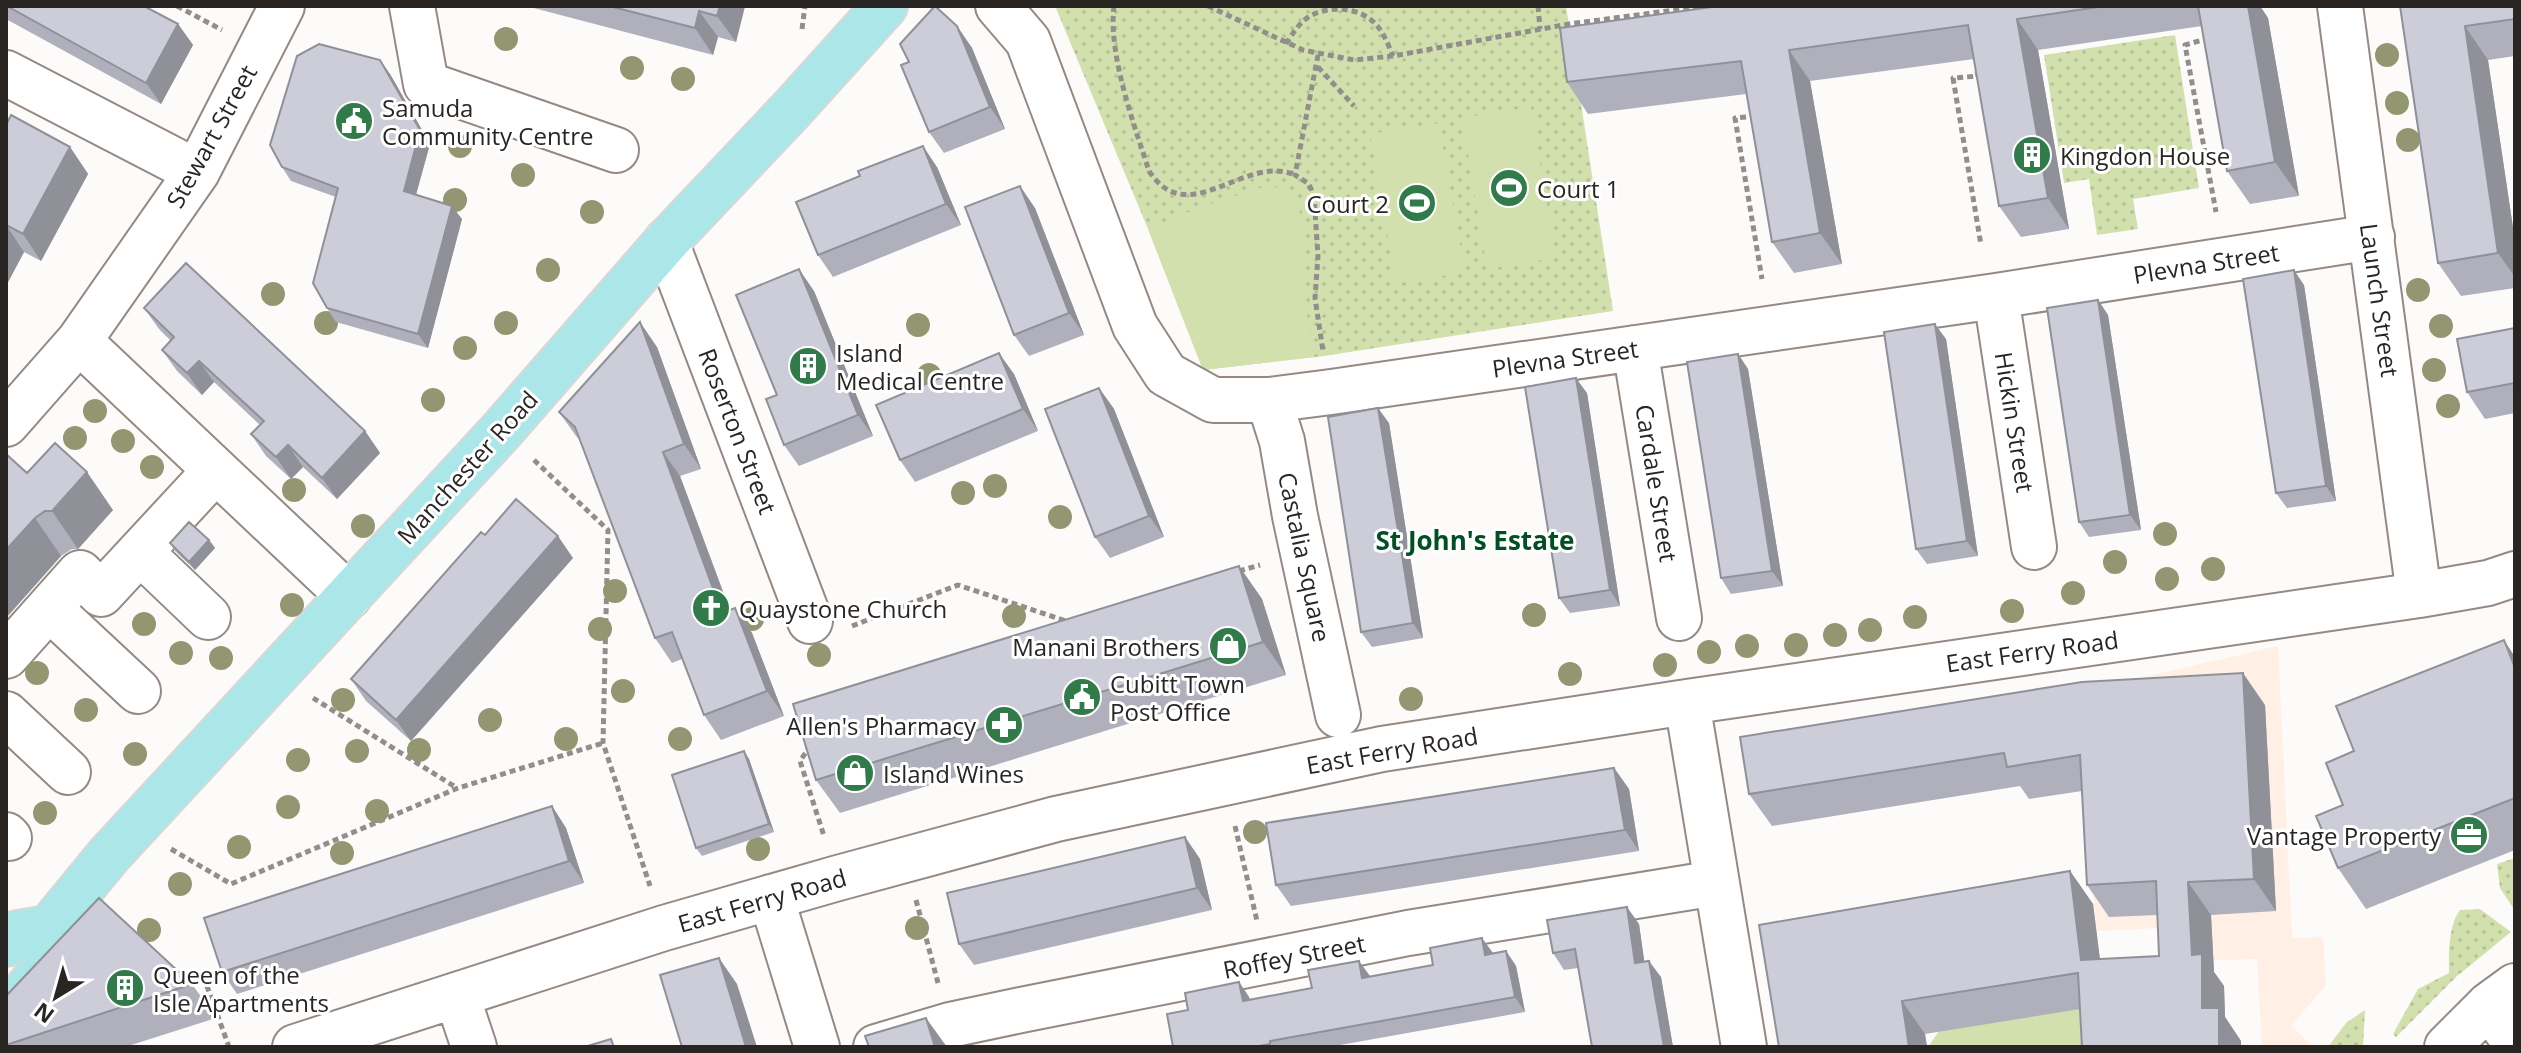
<svg xmlns="http://www.w3.org/2000/svg" width="2521" height="1053" font-family="'Open Sans',sans-serif">
<defs>
<pattern id="grass-dots" width="8" height="8" patternUnits="userSpaceOnUse" patternTransform="scale(2)"><rect width="8" height="8" fill="#d2e0ae"/><path d="M2 2h.1M6 6h.1" fill="none" stroke="#b4c095" stroke-width="1.8" stroke-linecap="round"/></pattern>
</defs>
<rect width="100%" height="100%" fill="#fdfbf9"/>
<path fill="#ffefe5" d="M2278,646L2292,938L2323,937L2326,985L2291,1026L2314,1047H2262L2257,959L2161,962L2160,928L2096,931L2080,692Z"/>
<path fill="url(#grass-dots)" d="M1055,6H1566L1613,311L1324,356L1203,370L1148,229Z
M2175,35L2199,188L2133,199L2138,229L2097,235L2089,179L2064,183L2044,55Z
M2515,858V911L2500,888L2497,864Z
M2480,909L2511,932L2456,977L2396,1037L2393,1034L2418,989L2449,973C2449,954 2448,926 2460,910Z
M2365,1010L2363,1047H2328L2346,1023Z"/>
<path fill="#d2e0ae" d="M1531,107L1556,258L1487,269L1462,118Z
M1439,123L1465,272L1396,284L1370,134Z
M1266,186C1286,187 1296,196 1301,216L1308,324L1314,357L1203,370L1148,229L1195,209Z
M2106,1004L2103,1047H1928L1939,1031Z"/>
<g fill="none" stroke-linecap="round" stroke-linejoin="round">
<defs>
<path id="minor" d="M412,6L426,84L616,150
M998,6L1028,41L1135,326L1166,374L1213,400H1269L1331,392L1996,296L2372,237
M2340,6L2419,595
M6,73L197,172
M666,242L810,621
M1996,296L2034,547
M79,341L349,596
M1635,348L1679,618
M1269,400L1282,441L1295,516L1338,715
M6,424L79,341L197,172L282,6
M140,552L208,617
M49,608L138,691
M6,656L80,573L101,594L215,471
M1687,702L1744,1047
M6,714L68,772
M6,835L9,838
M771,897L817,1047
M457,996L474,1047
M2489,1005L2515,1043
M295,1047L664,928L838,878L1056,819L1224,783L1382,749L1687,702L2419,595L2488,583L2515,574
M876,1047L950,1025L1021,1010L1408,933L1716,883
M2447,1047L2489,1005L2515,986"/>
<path id="major" d="M6,944L18,933L49,928
M6,1014L52,959L49,928L109,855L502,430L666,242L792,109L885,6"/>
</defs>
<use href="#minor" stroke="#958a83" stroke-width="48"/>
<use href="#major" stroke="#d8d8d7" stroke-width="48"/>
<path stroke="#918e8c" stroke-width="5" stroke-dasharray="6 4" stroke-linecap="butt" d="M177,6L222,30
M1114,6C1108,55 1134,124 1149,171C1189,232 1244,153 1295,175
M1208,6L1303,50L1354,60L1393,56L1569,24L1705,6
M1538,6L1540,29
M802,29L805,6
M2209,38L2185,45L2216,212
M1286,44C1293,33 1299,23 1310,16C1327,6 1354,7 1370,19C1382,28 1387,42 1393,56
M1318,55L1295,175L1309,184L1314,196L1318,256L1315,298L1323,351
M1318,67L1354,106
M1977,71L1978,76L1953,78L1981,245
M1756,116L1735,118L1762,279
M534,460L608,530L603,743L650,886
M1239,571L1260,565
M852,626L958,585L1069,622
M313,698L457,788
M811,745L800,761L824,836
M1235,826L1257,921
M171,849L231,884L458,788L603,743
M916,900L938,983
M185,980L203,975L229,1047"/>
<use href="#minor" stroke="#fff" stroke-width="44"/>
<use href="#major" stroke="#abe7e9" stroke-width="44"/>
</g>
<g fill="#929771">
<circle cx="506" cy="39" r="12"/>
<circle cx="2387" cy="55" r="12"/>
<circle cx="632" cy="68" r="12"/>
<circle cx="683" cy="79" r="12"/>
<circle cx="2397" cy="103" r="12"/>
<circle cx="2408" cy="140" r="12"/>
<circle cx="460" cy="146" r="12"/>
<circle cx="523" cy="175" r="12"/>
<circle cx="455" cy="200" r="12"/>
<circle cx="592" cy="212" r="12"/>
<circle cx="548" cy="270" r="12"/>
<circle cx="2418" cy="290" r="12"/>
<circle cx="273" cy="294" r="12"/>
<circle cx="326" cy="323" r="12"/>
<circle cx="506" cy="323" r="12"/>
<circle cx="918" cy="325" r="12"/>
<circle cx="2441" cy="326" r="12"/>
<circle cx="465" cy="348" r="12"/>
<circle cx="2434" cy="370" r="12"/>
<circle cx="929" cy="375" r="12"/>
<circle cx="433" cy="400" r="12"/>
<circle cx="2448" cy="406" r="12"/>
<circle cx="95" cy="411" r="12"/>
<circle cx="75" cy="438" r="12"/>
<circle cx="123" cy="441" r="12"/>
<circle cx="152" cy="467" r="12"/>
<circle cx="995" cy="486" r="12"/>
<circle cx="294" cy="490" r="12"/>
<circle cx="963" cy="493" r="12"/>
<circle cx="1060" cy="517" r="12"/>
<circle cx="363" cy="526" r="12"/>
<circle cx="2165" cy="534" r="12"/>
<circle cx="2115" cy="562" r="12"/>
<circle cx="2213" cy="569" r="12"/>
<circle cx="2167" cy="579" r="12"/>
<circle cx="615" cy="591" r="12"/>
<circle cx="2073" cy="593" r="12"/>
<circle cx="292" cy="605" r="12"/>
<circle cx="2012" cy="611" r="12"/>
<circle cx="1534" cy="615" r="12"/>
<circle cx="1014" cy="616" r="12"/>
<circle cx="1915" cy="617" r="12"/>
<circle cx="752" cy="619" r="12"/>
<circle cx="144" cy="624" r="12"/>
<circle cx="600" cy="629" r="12"/>
<circle cx="1870" cy="630" r="12"/>
<circle cx="1835" cy="635" r="12"/>
<circle cx="1796" cy="645" r="12"/>
<circle cx="1747" cy="646" r="12"/>
<circle cx="1709" cy="652" r="12"/>
<circle cx="181" cy="653" r="12"/>
<circle cx="819" cy="655" r="12"/>
<circle cx="221" cy="658" r="12"/>
<circle cx="1665" cy="665" r="12"/>
<circle cx="37" cy="673" r="12"/>
<circle cx="1570" cy="674" r="12"/>
<circle cx="623" cy="691" r="12"/>
<circle cx="1411" cy="699" r="12"/>
<circle cx="343" cy="700" r="12"/>
<circle cx="86" cy="710" r="12"/>
<circle cx="490" cy="720" r="12"/>
<circle cx="566" cy="739" r="12"/>
<circle cx="680" cy="739" r="12"/>
<circle cx="419" cy="750" r="12"/>
<circle cx="357" cy="751" r="12"/>
<circle cx="135" cy="754" r="12"/>
<circle cx="298" cy="760" r="12"/>
<circle cx="288" cy="807" r="12"/>
<circle cx="377" cy="811" r="12"/>
<circle cx="45" cy="813" r="12"/>
<circle cx="1255" cy="832" r="12"/>
<circle cx="239" cy="847" r="12"/>
<circle cx="758" cy="849" r="12"/>
<circle cx="342" cy="853" r="12"/>
<circle cx="180" cy="884" r="12"/>
<circle cx="917" cy="928" r="12"/>
<circle cx="149" cy="930" r="12"/>
</g>
<path fill="#afb0bb" d="M6,6L178,24L193,45L161,104L6,19Z
M526,6H745L736,42L718,37L713,55Z
M1719,6H2260L2268,18L2299,196L2250,204L2227,171L2202,26L2038,50L2069,229L2021,237L1999,206L1974,59L1810,81L1842,264L1794,273L1772,242L1746,94L1588,114L1567,82Z
M2400,6H2515V56L2488,60L2515,241V288L2461,296L2438,263Z
M957,26L972,48L1005,129L944,153L929,132L909,62Z
M390,74L430,144L416,195L462,219L428,348L336,322L327,308L336,197L291,181L282,167Z
M6,125L70,147L88,174L41,261L24,252L6,286Z
M937,167L961,225L833,277L818,255L860,176Z
M1035,208L1084,335L1029,356L1014,335Z
M2304,285L2336,501L2287,508L2276,493Z
M814,291L873,436L799,466L784,445L777,395Z
M2098,300L2108,315L2141,530L2089,537L2079,522Z
M144,308L365,431L380,453L337,499L303,467L291,479L266,456L251,434L260,425L214,382L202,395L177,371L162,350L171,341L159,329Z
M2515,328V413L2485,419L2467,392Z
M1946,339L1978,556L1927,564L1916,549Z
M657,347L701,469L680,476L730,610L735,608L752,633L784,716L721,740L704,715L682,659L672,663L655,638L581,441L576,436L559,412Z
M1738,354L1748,369L1783,586L1731,594L1721,578Z
M1014,374L1038,431L915,482L900,460Z
M1099,388L1114,409L1164,537L1110,558L1095,537Z
M1587,393L1620,606L1570,613L1559,598Z
M1389,423L1423,638L1372,647L1361,632Z
M6,454L27,473L113,510L78,549H72L61,556L6,618Z
M485,535L573,558L411,741L366,701L351,679Z
M209,540L215,548L195,570L175,551L170,543Z
M1239,566L1262,599L1286,675L840,813L816,780Z
M2515,657V850L2366,909L2338,868L2343,805L2354,751Z
M2265,705L2276,911L2211,915L2214,972L2224,986L2225,1017L2241,1041V1047H2082L2080,1009L1925,1034L1927,1047H1779L2070,871L2093,904L2100,959L2159,956L2157,915L2109,917L2087,885L2082,791L2029,799L2020,786L1772,826L1749,794Z
M744,751L749,759L774,832L702,856L696,848Z
M1614,768L1629,789L1639,851L1291,906L1276,885Z
M552,806L566,828L584,883L237,994L222,972Z
M1185,837L1200,859L1212,910L974,965L959,944Z
M1639,924L1644,961L1661,977L1673,1047H1592L1578,968L1564,970L1553,953Z
M1506,951L1516,966L1525,1012L1329,1047H1173L1188,1010L1239,982L1249,997L1250,1000L1433,965L1493,953V954Z
M192,984L216,1018L125,1047H6V996Z"/>
<path fill="#8f9098" d="M720,6H745L736,42L717,16Z
M2248,6H2260L2268,18L2299,196L2275,162Z
M699,11L718,37L713,55L695,28Z
M2017,19L2038,50L2069,229L2048,198Z
M178,24L193,45L161,104L146,83Z
M957,26L972,48L1005,129L990,107Z
M2465,26L2488,60L2515,241V277L2498,253Z
M1789,50L1810,81L1842,264L1820,233Z
M380,60L390,74L430,144L413,205L404,191Z
M923,146L937,167L961,225L946,204Z
M70,147L88,174L41,261L23,234Z
M1020,186L1035,208L1084,335L1069,313Z
M452,206L462,219L428,348L418,334Z
M6,225L24,252L6,286Z
M799,269L814,291L873,436L858,415Z
M2294,270L2304,285L2336,501L2326,486Z
M2098,300L2108,315L2141,530L2130,515Z
M640,322L657,347L701,469L684,444Z
M1935,324L1946,339L1978,556L1967,541Z
M999,353L1014,374L1038,431L1023,409Z
M1738,354L1748,369L1783,586L1772,571Z
M199,361L214,382L202,395L187,373Z
M1576,378L1587,393L1620,606L1610,590Z
M1099,388L1114,409L1164,537L1149,516Z
M1378,408L1389,423L1423,638L1413,623Z
M365,431L380,453L337,499L322,478Z
M288,445L303,467L291,479L276,457Z
M663,452L680,476L740,638L722,613Z
M87,472L113,510L78,549L52,511Z
M35,518L61,556L6,618V550Z
M558,536L573,558L411,741L396,720Z
M209,540L215,548L195,570L189,562Z
M1239,566L1262,599L1286,675L1263,642Z
M735,608L752,633L784,716L767,691Z
M2504,640L2515,657V668Z
M2243,673L2265,705L2276,911L2254,879Z
M744,751L749,759L774,832L769,824Z
M1614,768L1629,789L1639,851L1625,830Z
M552,806L566,828L584,883L569,861Z
M1185,837L1200,859L1212,910L1197,888Z
M2070,871L2093,904L2104,993L2081,960Z
M2188,882L2211,915L2214,972L2224,986L2225,1017L2241,1041V1047H2219L2202,1008L2192,955Z
M1627,907L1639,924L1647,980L1635,963Z
M1482,938L1493,953L1496,970L1485,955Z
M1506,951L1516,966L1525,1012L1515,997Z
M719,958L737,984L757,1047H746Z
M1359,961L1370,976L1362,978Z
M1649,961L1661,977L1673,1047H1664Z
M1239,982L1249,997L1253,1016L1243,1001Z
M1902,1001L1925,1034L1927,1047H1909Z
M926,1018L947,1047H935Z"/>
<path fill="#cccdd9" stroke="#8f9098" stroke-width="2" d="M7,6H144L178,24L146,83Z
M609,6H720L717,16L699,11L695,28Z
M935,6L957,26L990,107L929,132L901,65L909,62L900,44Z
M1719,6H2105L2017,19L2048,198L1999,206L1968,25L1789,50L1820,233L1772,242L1741,61L1567,82L1560,28Z
M2198,6H2248L2275,162L2227,171Z
M2400,6H2515V19L2465,26L2498,253L2438,263Z
M319,44L380,60L420,130L404,191L452,206L418,334L327,308L313,283L338,188L282,167L270,145L297,56Z
M11,115L70,147L23,234L6,225V125Z
M923,146L946,204L818,255L796,202L860,176L858,171Z
M1020,186L1069,313L1014,335L965,207Z
M186,263L365,431L322,478L288,445L276,457L251,434L264,421L199,361L187,373L162,350L174,337L144,308Z
M799,269L858,415L784,445L766,399L777,395L736,295Z
M2294,270L2326,486L2276,493L2243,279Z
M2098,300L2130,515L2079,522L2047,308Z
M640,322L684,444L663,452L722,613L735,608L767,691L704,715L672,632L655,638L575,427L559,412Z
M1935,324L1967,541L1916,549L1884,332Z
M2515,328V383L2467,392L2457,339Z
M999,353L1023,409L900,460L876,405Z
M1738,354L1772,571L1721,578L1687,362Z
M1576,378L1610,590L1559,598L1525,387Z
M1099,388L1149,516L1095,537L1045,409Z
M1378,408L1413,623L1361,632L1328,417Z
M55,443L87,472L52,511H45L35,518L6,550V454L27,473Z
M516,499L558,536L396,720L351,679L481,532L485,535Z
M189,522L209,540L189,562L170,543Z
M1239,566L1263,642L816,780L793,704Z
M2504,640L2515,668V798L2338,868L2316,816L2343,805L2326,763L2354,751L2336,706Z
M2243,673L2254,879L2188,882L2192,955L2202,954V1008H2219V1047H2082L2078,973L1902,1001L1909,1047H1779L1759,925L2070,871L2081,960L2159,956L2156,881L2087,885L2080,755L2007,767L2004,753L1749,794L1740,737L2082,682Z
M744,751L769,824L696,848L672,775Z
M1614,768L1625,830L1276,885L1266,823Z
M552,806L569,861L222,972L204,918Z
M1185,837L1197,888L959,944L947,893Z
M99,898L192,984L6,1045V996Z
M1627,907L1635,963L1649,961L1664,1047H1592L1575,949L1553,953L1547,920Z
M1482,938L1485,955L1506,951L1515,997L1270,1041V1044L1253,1047H1173L1167,1014L1188,1010L1185,993L1239,982L1243,1001L1312,988L1308,970L1359,961L1362,978L1433,965L1430,948Z
M719,958L746,1047H682L660,975Z
M926,1018L935,1047H869L865,1036Z
M611,1039L614,1047H584Z"/>
<defs>
<symbol id="civic-disc" viewBox="-11 -11 22 22"><circle r="9.5" fill="#307b49" stroke="#fff"/><path d="M-.6-6.5H3V-4.5H.6V-3L4-1V1h2V6H-6V1h2V-1L-.6-3ZM-1.2 2.5V6h2.4V2.5Z" fill="#fff"/></symbol>
<symbol id="building-disc" viewBox="-11 -11 22 22"><circle r="9.5" fill="#307b49" stroke="#fff"/><path d="M-4-6H4V6H1V3H-1V6H-4ZM-2.5-4.3h1.7v1.8h-1.7ZM.8-4.3h1.7v1.8H.8ZM-2.5-1h1.7V.8h-1.7ZM.8-1h1.7V.8H.8Z" fill="#fff"/></symbol>
<symbol id="stadium-disc" viewBox="-11 -11 22 22"><circle r="9.5" fill="#307b49" stroke="#fff"/><path d="M0-5a6.5 5 0 1 0 0 10a6.5 5 0 1 0 0-10ZM-3.5-1.8h7v3.6h-7Z" fill="#fff"/></symbol>
<symbol id="church-disc" viewBox="-11 -11 22 22"><circle r="9.5" fill="#307b49" stroke="#fff"/><path d="M-1.2-6h2.4v3.5h3.3v2.4h-3.3V6h-2.4V-.1h-3.3v-2.4h3.3Z" fill="#fff"/></symbol>
<symbol id="shop-disc" viewBox="-11 -11 22 22"><circle r="9.5" fill="#307b49" stroke="#fff"/><path d="M-5-2.5h2.3a2.7 3.5 0 0 1 5.4 0H5L5.5 6h-11ZM-1.5-2.5h3a1.5 2.3 0 0 0-3 0Z" fill="#fff"/></symbol>
<symbol id="pharmacy-disc" viewBox="-11 -11 22 22"><circle r="9.5" fill="#307b49" stroke="#fff"/><path d="M-2-6h4v4h4v4h-4v4h-4v-4h-4v-4h4Z" fill="#fff"/></symbol>
<symbol id="office-disc" viewBox="-11 -11 22 22"><circle r="9.5" fill="#307b49" stroke="#fff"/><path d="M-6-3h4V-5.5h4V-3h4V5H-6ZM-1-4.5V-3h2v-1.5ZM-6 0V1H6V0Z" fill="#fff"/></symbol>
</defs>
<g fill-rule="evenodd">
<use href="#civic-disc" x="332" y="99" width="44" height="44"/>
<use href="#building-disc" x="2010" y="133" width="44" height="44"/>
<use href="#stadium-disc" x="1487" y="166" width="44" height="44"/>
<use href="#stadium-disc" x="1395" y="181" width="44" height="44"/>
<use href="#building-disc" x="786" y="344" width="44" height="44"/>
<use href="#church-disc" x="689" y="586" width="44" height="44"/>
<use href="#shop-disc" x="1206" y="624" width="44" height="44"/>
<use href="#civic-disc" x="1060" y="675" width="44" height="44"/>
<use href="#pharmacy-disc" x="982" y="703" width="44" height="44"/>
<use href="#shop-disc" x="833" y="751" width="44" height="44"/>
<use href="#office-disc" x="2447" y="813" width="44" height="44"/>
<use href="#building-disc" x="103" y="966" width="44" height="44"/>
</g>
<g text-anchor="middle" dominant-baseline="central" stroke-width="6" stroke-linejoin="round" paint-order="stroke">
<g font-size="24" fill="#292522" stroke="#fff" text-anchor="start">
<text x="382" y="107">Samuda<tspan x="382" dy="28">Community Centre</tspan></text>
<text x="2060" y="155">Kingdon House</text>
<text x="1537" y="188">Court 1</text>
<text x="1389" y="203" text-anchor="end">Court 2</text>
<text x="836" y="352">Island<tspan x="836" dy="28">Medical Centre</tspan></text>
<text x="739" y="608">Quaystone Church</text>
<text x="1200" y="646" text-anchor="end">Manani Brothers</text>
<text x="1110" y="683">Cubitt Town<tspan x="1110" dy="28">Post Office</tspan></text>
<text x="976" y="725" text-anchor="end">Allen's Pharmacy</text>
<text x="883" y="773">Island Wines</text>
<text x="2441" y="835" text-anchor="end">Vantage Property</text>
<text x="153" y="974">Queen of the<tspan x="153" dy="28">Isle Apartments</tspan></text>
</g>
<g font-size="24" fill="#292522" stroke="#fff">
<text transform="translate(211 136) rotate(-61)">Stewart Street</text>
<text transform="translate(2206 263) rotate(-9)">Plevna Street</text>
<text transform="translate(2380 300) rotate(82)">Launch Street</text>
<text transform="translate(1565 358) rotate(-8)">Plevna Street</text>
<text transform="translate(2015 422) rotate(81)">Hickin Street</text>
<text transform="translate(738 431) rotate(69)">Roserton Street</text>
<text transform="translate(467 467) rotate(-48)">Manchester Road</text>
<text transform="translate(1657 483) rotate(81)">Cardale Street</text>
<text transform="translate(1305 557) rotate(78)">Castalia Square</text>
<text transform="translate(2032 651) rotate(-8)">East Ferry Road</text>
<text transform="translate(1392 750) rotate(-10)">East Ferry Road</text>
<text transform="translate(762 900) rotate(-16)">East Ferry Road</text>
<text transform="translate(1294 956) rotate(-11)">Roffey Street</text>
</g>
<g font-size="26" font-weight="bold" fill="#005024" stroke="#fff">
<text x="1475" y="540">St John's Estate</text>
</g>
</g>
<rect width="2521" height="1053" fill="none" stroke="#292522" stroke-width="16"/>
<g transform="translate(56 997) rotate(217)" stroke="#ffffff" stroke-width="6" paint-order="stroke">
<path d="M0-6L14 30L0 20L-14 30Z" fill="#292522"/>
<text y="-12" font-size="22" font-weight="bold" text-anchor="middle" fill="#292522">N</text>
</g>
</svg>
